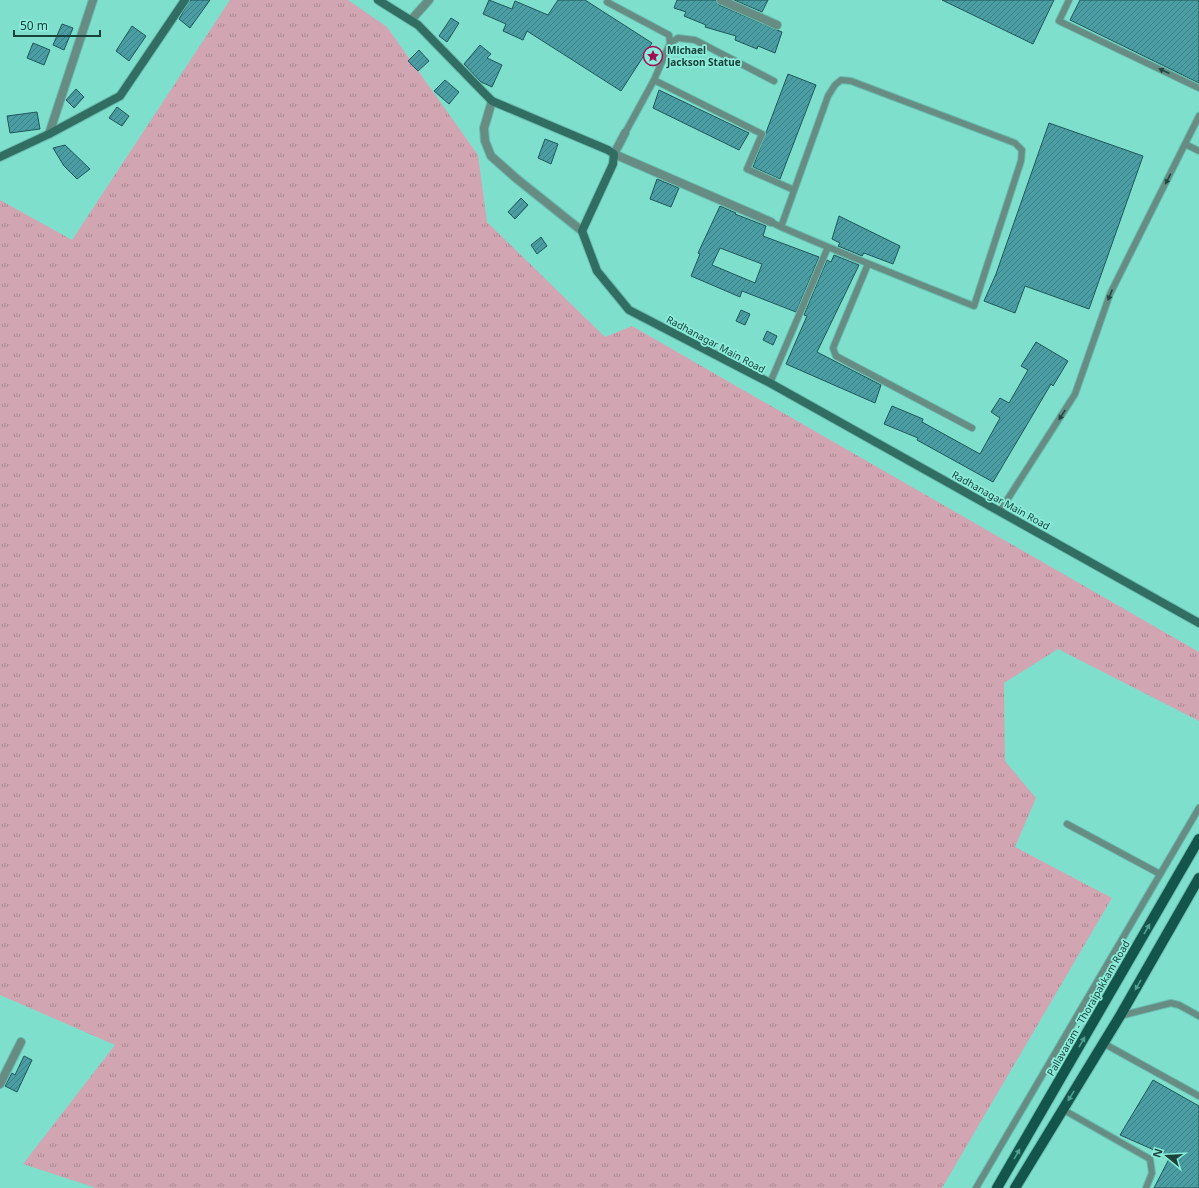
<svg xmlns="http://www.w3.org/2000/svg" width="1199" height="1188" font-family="'Noto Sans',sans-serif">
<defs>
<pattern id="grass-tufts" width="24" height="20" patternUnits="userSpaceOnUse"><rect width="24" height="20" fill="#d1a6b2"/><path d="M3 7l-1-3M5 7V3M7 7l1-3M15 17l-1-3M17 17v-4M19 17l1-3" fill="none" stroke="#a98992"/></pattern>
<pattern id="building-hatch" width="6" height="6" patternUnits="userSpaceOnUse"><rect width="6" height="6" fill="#4a9ea3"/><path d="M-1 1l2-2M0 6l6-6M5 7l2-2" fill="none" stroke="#3d8286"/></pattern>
</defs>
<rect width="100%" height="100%" fill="#7fdfcd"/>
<path fill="url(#grass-tufts)" d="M230,0H348L387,27L478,155L487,222L605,337L632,326L1199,652V721L1058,649L1004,683L1005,761L1036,798L1015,847L1112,898L942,1188H96L23,1164L115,1045L0,995V200L72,240Z"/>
<path fill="url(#building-hatch)" stroke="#1f575a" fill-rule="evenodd" d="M190,0H210L190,28L179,19Z
M489,0L512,9L515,1L548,15L558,0H585L652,43L621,91L527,31L523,40L503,31L506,24L483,14Z
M677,0H716L719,5L782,32L775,53L758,46L757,49L735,40L736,36L705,27L706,25L684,16L686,12L674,8Z
M734,0H768L762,12Z
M942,0H1054L1033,44Z
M1080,0H1199V83L1070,20Z
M451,18L459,23L447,42L439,36Z
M62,24L73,28L64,50L53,45Z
M132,26L146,36L129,61L116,51Z
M33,43L50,50L44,65L27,58Z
M480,45L491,54L487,58L502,65L492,87L481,82L464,64Z
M419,50L429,61L418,71L408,61Z
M788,74L816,85L780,179L753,167Z
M445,80L459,92L449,104L434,91Z
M76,89L84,97L74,108L66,100Z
M659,90L749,133L739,150L653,108Z
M117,107L129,116L122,126L109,118Z
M37,112L40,129L10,133L7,116Z
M1049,123L1143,156L1089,309L1025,286L1015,313L984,301L996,274Z
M545,139L558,144L551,164L538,158Z
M65,145L90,169L77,179L64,166L53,148Z
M657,179L679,188L671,207L650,199Z
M521,198L528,205L515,219L508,212Z
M720,206L736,213L735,214L766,226L763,236L819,257L796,312L742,291L740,297L691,276L700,254L698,253ZM720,248L762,264L755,283L712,265Z
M839,216L900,246L893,264L864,253L862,256L838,246L840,243L832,239Z
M541,237L547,246L537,254L531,245Z
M834,255L859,265L817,352L881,385L875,403L786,364L807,316L804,315L827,260L831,262Z
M741,310L750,314L745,325L736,321Z
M767,331L777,336L773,345L763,340Z
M1036,342L1068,361L1053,386L1051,384L993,482L917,440L918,438L884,424L892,406L923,419L922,422L980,454L1000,418L991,412L1000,398L1009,403L1028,370L1021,366Z
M24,1056L32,1060L17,1092L5,1086L12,1073L15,1075Z
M1153,1080L1199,1106V1188H1154L1170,1157L1120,1135Z"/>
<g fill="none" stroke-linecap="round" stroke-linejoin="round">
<defs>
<path id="lane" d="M608,0L607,2L669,35L670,43L654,80L762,134L747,169L794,190
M1069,0L1059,21L1199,88
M670,43L678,38L695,40L774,81
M1199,116L1185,144L1199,151
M625,133L654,80
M771,222L781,227C845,255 909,280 974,306L1021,161L1022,150L1015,143L851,81L841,80L835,85L828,96L781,227
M868,264L833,348L836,356L972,428
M770,383L828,247
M1000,511L1075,394L1110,294L1185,144
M1067,824L1160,874
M1120,1016L1171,1003L1179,1005L1199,1016
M1103,1043L1199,1096
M1062,1109L1150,1159L1152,1173L1146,1188
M976,1188L1199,808"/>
<path id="street" d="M721,0L777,25
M412,19L429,0
M492,101L484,128L485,141L491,156L517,179L582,231
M625,133L614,154L771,222
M49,134L93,0
M0,1084L21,1042"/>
<path id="secondary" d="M378,0L418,25L492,101L608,150L614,154L613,164L582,231L597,271L629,310L770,383L1199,623
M0,157L49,134L120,96L185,0"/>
<path id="primary" d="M997,1188L1199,839
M1015,1188L1120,1016L1199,878"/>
</defs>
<use href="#lane" stroke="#69bcad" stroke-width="8"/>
<use href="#street" stroke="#69bcad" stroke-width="10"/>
<use href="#secondary" stroke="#69bcad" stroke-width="10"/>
<use href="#primary" stroke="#69bcad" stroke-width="12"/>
<use href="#lane" stroke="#678c84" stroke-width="6"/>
<use href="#street" stroke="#678c84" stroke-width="8"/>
<use href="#secondary" stroke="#316d63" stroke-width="8"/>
<use href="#primary" stroke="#14554b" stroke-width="10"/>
</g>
<defs><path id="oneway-solid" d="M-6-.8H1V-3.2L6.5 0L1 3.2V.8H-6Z"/></defs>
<g fill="#214942">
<use href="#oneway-solid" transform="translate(1164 71) rotate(-155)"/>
<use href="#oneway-solid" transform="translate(1168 179) rotate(117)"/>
<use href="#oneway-solid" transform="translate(1110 295) rotate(112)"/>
<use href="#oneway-solid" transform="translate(1062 415) rotate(123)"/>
</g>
<g fill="#50a092">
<use href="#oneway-solid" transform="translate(1147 929) rotate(-60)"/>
<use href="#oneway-solid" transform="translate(1138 985) rotate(120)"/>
<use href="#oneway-solid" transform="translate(1082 1042) rotate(-60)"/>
<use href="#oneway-solid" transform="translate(1071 1096) rotate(122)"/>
<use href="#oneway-solid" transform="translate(1017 1154) rotate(-60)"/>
</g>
<defs>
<symbol id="sight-ring" viewBox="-11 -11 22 22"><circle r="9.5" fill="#8cecda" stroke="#a21054" stroke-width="1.5"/><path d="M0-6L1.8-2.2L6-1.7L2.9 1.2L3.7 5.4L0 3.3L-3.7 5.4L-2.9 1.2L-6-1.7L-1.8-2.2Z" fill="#a21054"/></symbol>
</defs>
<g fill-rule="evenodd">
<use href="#sight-ring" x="642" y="45" width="22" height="22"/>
</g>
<g text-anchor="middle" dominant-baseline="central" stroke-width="3.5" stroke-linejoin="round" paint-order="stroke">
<g font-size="10" font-weight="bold" fill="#19423b" stroke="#8cecda" text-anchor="start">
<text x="667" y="50">Michael<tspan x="667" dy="12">Jackson Statue</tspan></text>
</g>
<g font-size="10" fill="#19423b" stroke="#8cecda">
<text transform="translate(716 344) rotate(28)">Radhanagar Main Road</text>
<text transform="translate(1001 500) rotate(29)">Radhanagar Main Road</text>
<text transform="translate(1088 1008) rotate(-60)">Pallavaram - Thoraipakkam Road</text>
</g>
</g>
<g transform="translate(1167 1156) rotate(288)" stroke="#8cecda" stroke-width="3" paint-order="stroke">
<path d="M0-3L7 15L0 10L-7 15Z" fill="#19423b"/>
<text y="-6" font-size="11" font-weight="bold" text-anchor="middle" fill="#19423b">N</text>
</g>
<path d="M14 30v6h86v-6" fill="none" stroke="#19423b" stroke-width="2"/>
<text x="20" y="30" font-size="12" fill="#19423b" stroke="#8cecda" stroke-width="3" paint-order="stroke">50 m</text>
</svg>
